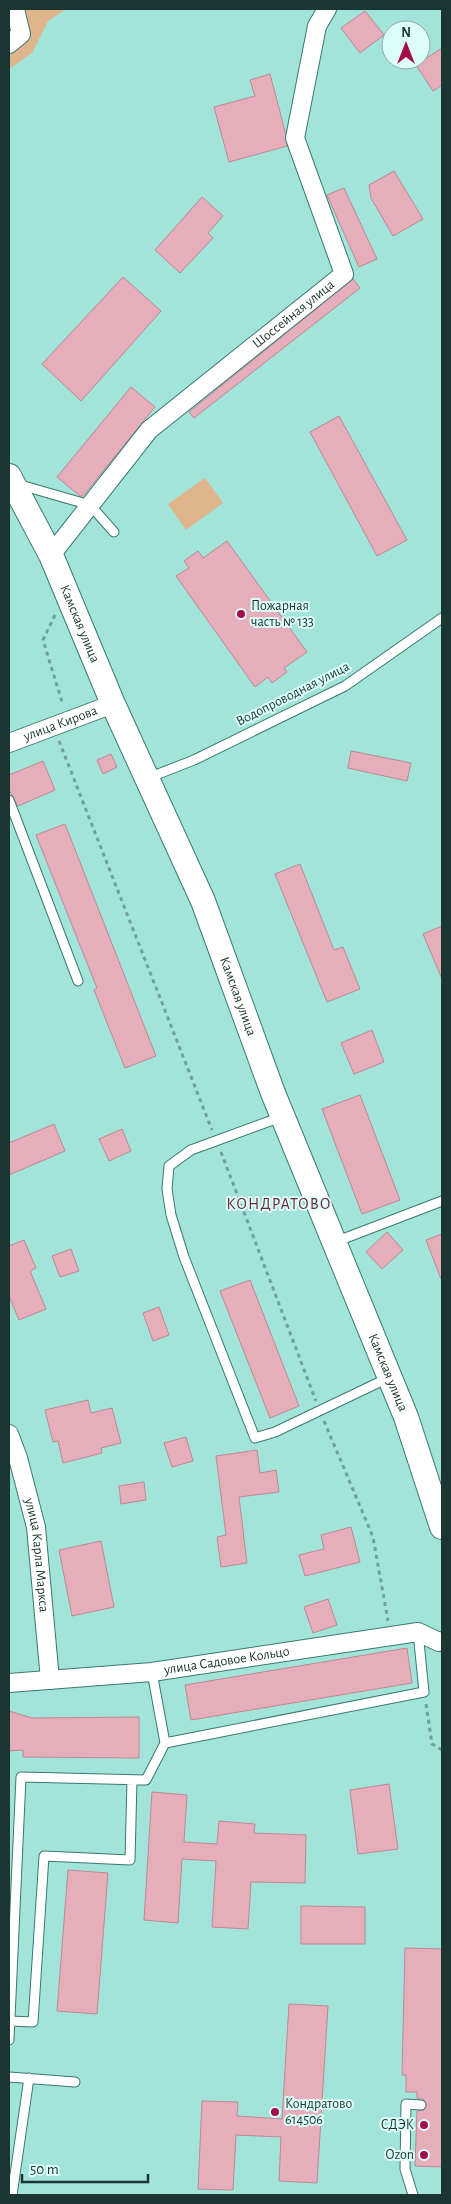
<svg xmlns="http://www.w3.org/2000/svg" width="451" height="2204" font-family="'Alegreya Sans',sans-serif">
<rect width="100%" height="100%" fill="#a2e3da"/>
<path fill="#e0b58c" d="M9,9H66L48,21L32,53L9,69Z
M205,478L223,503L186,530L168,504Z"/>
<path fill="#e6aeba" stroke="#bd8893" d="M365,11L384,35L360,53L341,28Z
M442,48V85L433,91L416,65Z
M270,74L285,131L287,146L229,162L214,107L255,96L250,80Z
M394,171L423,219L393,236L371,198L369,185Z
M344,188L377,259L359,267L327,195Z
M202,197L223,216L208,233L213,238L180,273L155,250Z
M123,277L161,311L81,401L42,364Z
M353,279L360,288L194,418L189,412Z
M131,387L155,407L83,496H80L57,477Z
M339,416L407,540L377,556L310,432Z
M227,541L307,652L284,668L287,672L272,683L268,677L255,687L176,576L189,568L184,561L198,551L203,558Z
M351,751L411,763L407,781L348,768Z
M111,754L117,767L103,774L97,760Z
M43,761L55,790L18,806L9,790V775Z
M65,824L156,1056L125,1068L94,990L97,988L36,835Z
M300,864L334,950L343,947L360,989L327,1002L275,874Z
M442,926V979L423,934Z
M372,1030L384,1062L354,1074L341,1043Z
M360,1095L400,1200L362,1214L322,1109Z
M54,1124L65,1151L9,1175V1143Z
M122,1129L131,1151L109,1161L99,1139Z
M387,1232L403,1250L382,1269L366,1252Z
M442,1234V1279H441L426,1240Z
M24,1240L36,1268L30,1271L46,1309L19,1320L9,1296V1246Z
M71,1249L79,1271L60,1277L52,1256Z
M250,1280L299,1406L270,1418L220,1291Z
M159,1307L169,1335L153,1341L143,1313Z
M88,1400L91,1413L112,1408L121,1443L101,1448L102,1453L63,1463L58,1441L53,1442L45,1410Z
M186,1437L193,1461L172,1467L164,1443Z
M257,1450L260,1473L276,1470L279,1492L239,1497L247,1563L221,1567L217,1537L226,1535L216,1456Z
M144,1482L146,1500L121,1504L119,1486Z
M351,1527L360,1562L305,1576L299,1555L324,1549L321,1535Z
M101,1541L114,1607L72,1616L59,1550Z
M328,1599L337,1625L313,1633L304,1607Z
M407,1648L412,1683L191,1720L185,1685Z
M9,1711L32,1718L139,1717V1758L23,1757V1750L9,1751Z
M389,1784L398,1849L358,1854L350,1790Z
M152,1792L187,1795L184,1842L217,1844L219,1821L255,1824L254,1833L306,1835L305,1883L251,1882L248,1929L212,1927L216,1861L182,1859L178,1923L144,1920Z
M68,1870L108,1873L97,2014L57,2011Z
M301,1906L365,1907V1944H301Z
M405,1948L442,1949V2167L415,2166L417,2111L424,2110L427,2105L424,2100L417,2098V2092H406V2075H402Z
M289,2004L328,2006L317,2183L279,2181L281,2137L236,2135L233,2190L198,2189L202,2101L238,2102L237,2116L282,2119Z"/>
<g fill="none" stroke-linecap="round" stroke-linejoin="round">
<defs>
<path id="lane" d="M17,484L90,505L114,532
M148,778L194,760L345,686L442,618
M9,800L78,981
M281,1117L191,1150L169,1166L167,1189L171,1215L184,1257L255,1438L275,1432L388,1378
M335,1242L442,1201
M152,1672L165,1743L424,1692L418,1632
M10,2021L33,2022L44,1856L130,1860L132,1780
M9,2040L21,1777L146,1780L165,1743
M9,2077L75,2082
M12,2195L29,2078
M413,2195L405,2169L406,2104L421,2105"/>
<g id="street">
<path d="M9,44L21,34L15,9"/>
<path id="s1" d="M51,555L149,430L344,274L295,138L317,26L327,9"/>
<path id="s2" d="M9,743L113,704"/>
<path id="s3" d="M9,1434L18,1458L36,1527L50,1680"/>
<path id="s4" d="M9,1683L152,1672L418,1632L439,1642L442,1641"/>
</g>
<g id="secondary">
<path id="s5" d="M9,476L51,555L113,704L203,901L273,1093L406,1417L442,1527"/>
</g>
</defs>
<use href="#lane" stroke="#3a7972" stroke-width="11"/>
<use href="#street" stroke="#3a7972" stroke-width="20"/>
<use href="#secondary" stroke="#3a7972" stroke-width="26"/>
<path stroke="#6fa19a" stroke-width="3" stroke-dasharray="4 4" stroke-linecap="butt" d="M55,615L43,640L63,705
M59,741L212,1130
M221,1152L316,1401
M324,1421L373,1537L388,1621
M426,1704L432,1744L442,1750"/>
<use href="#lane" stroke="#fff" stroke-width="9"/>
<use href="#street" stroke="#fff" stroke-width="18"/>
<use href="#secondary" stroke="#fff" stroke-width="24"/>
</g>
<g fill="#a30c4b" stroke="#ddfdf8" stroke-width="2">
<circle cx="241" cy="614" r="5"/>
<circle cx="275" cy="2112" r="5"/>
<circle cx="424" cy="2125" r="5"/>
<circle cx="424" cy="2155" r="5"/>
</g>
<g text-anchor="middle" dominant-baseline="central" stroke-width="4" stroke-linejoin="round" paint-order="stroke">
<g font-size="14" fill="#1b3532" stroke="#ddfdf8">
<text stroke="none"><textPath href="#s1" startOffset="344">Шоссейная улица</textPath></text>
<text stroke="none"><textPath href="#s5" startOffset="164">Камская улица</textPath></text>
<text transform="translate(293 694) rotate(-27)">Водопроводная улица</text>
<text stroke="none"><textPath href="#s2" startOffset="55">улица Кирова</textPath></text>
<text stroke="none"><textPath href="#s5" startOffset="569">Камская улица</textPath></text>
<text stroke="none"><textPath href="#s5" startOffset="974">Камская улица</textPath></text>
<text stroke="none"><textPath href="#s3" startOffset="125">улица Карла Маркса</textPath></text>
<text stroke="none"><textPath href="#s4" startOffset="219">улица Садовое Кольцо</textPath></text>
</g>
<g font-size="14" fill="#1b3532" stroke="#ddfdf8" text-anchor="start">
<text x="251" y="606">Пожарная<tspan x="251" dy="16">часть № 133</tspan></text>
<text x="285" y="2104">Кондратово<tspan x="285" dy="16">614506</tspan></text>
<text x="414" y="2125" text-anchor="end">СДЭК</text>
<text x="414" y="2155" text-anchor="end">Ozon</text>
</g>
<g font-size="16" letter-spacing="1" fill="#6c273b" stroke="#ddfdf8">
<text x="279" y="1204">КОНДРАТОВО</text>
</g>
</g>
<rect width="451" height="2204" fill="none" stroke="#1b3532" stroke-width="20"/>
<g transform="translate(406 45)"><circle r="24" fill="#ddfdf8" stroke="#8fada9"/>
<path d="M0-4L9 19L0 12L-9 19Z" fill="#a30c4b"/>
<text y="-8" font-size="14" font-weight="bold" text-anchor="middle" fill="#1b3532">N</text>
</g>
<path d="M22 2174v8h126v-8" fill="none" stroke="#1b3532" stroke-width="2.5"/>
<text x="30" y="2174" font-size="15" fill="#1b3532" stroke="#ddfdf8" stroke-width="4" paint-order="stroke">50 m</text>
</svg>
